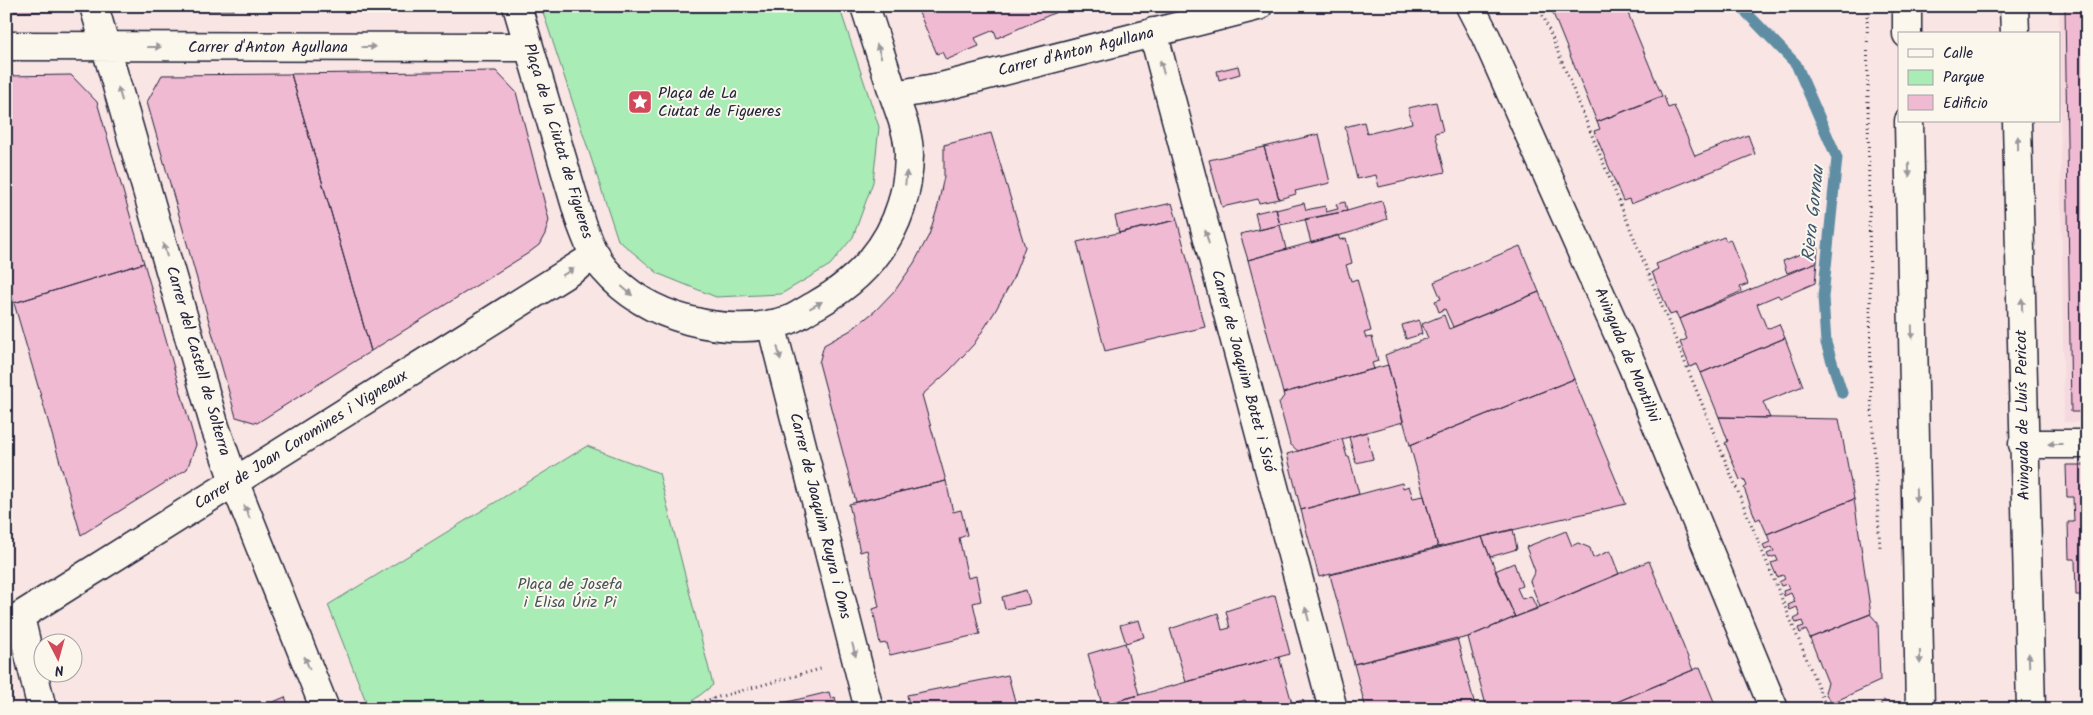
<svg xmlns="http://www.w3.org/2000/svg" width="2093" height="715" font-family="Kalam,sans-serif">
<rect width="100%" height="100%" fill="#f8e5e4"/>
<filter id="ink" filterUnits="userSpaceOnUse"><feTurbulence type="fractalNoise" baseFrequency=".02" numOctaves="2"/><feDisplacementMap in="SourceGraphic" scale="10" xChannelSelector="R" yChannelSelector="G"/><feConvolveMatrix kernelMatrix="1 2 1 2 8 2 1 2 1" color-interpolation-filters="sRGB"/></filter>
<g filter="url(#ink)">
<path fill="#f6d8df" d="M2059,6H2087V422H2064Z"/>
<path fill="#a9ecb6" stroke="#668778" d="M541,6H839L879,127L873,182L853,237L830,265L781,294L716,297L659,274L618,240Z
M587,446L659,473L713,685L686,706V709H369L328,605Z"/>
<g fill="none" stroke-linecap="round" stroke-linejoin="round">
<path stroke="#5f8da3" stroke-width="11" d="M1740,6L1796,64L1837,158L1823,297L1826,343L1842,393"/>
</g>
<path fill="#f1bad3" stroke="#22223b" d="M6,6H52L54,11L6,12Z
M139,6H232L234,10L141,11Z
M375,6H474L475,9H375Z
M916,6H1070L997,38L994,30L975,38L979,46L946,60L942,52L937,54Z
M1550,6H1625L1662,96L1597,122Z
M2065,6H2087V412H2071Z
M1238,66L1240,74L1219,80L1217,71Z
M496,71L516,92L549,220L545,234L539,245L527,254L371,351L291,74Z
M291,74L371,351L257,423L236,417L147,102L162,75Z
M71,75L97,102L144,263L14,303L6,275V76Z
M1664,96L1668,108L1674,106L1695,156L1748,135L1755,154L1631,204L1629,199L1623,201L1594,131L1600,129L1597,122Z
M1436,102L1443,131L1435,133L1445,172L1379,187L1376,175L1357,179L1345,127L1364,122L1367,134L1412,123L1408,108Z
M991,133L1025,247L1012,281L994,313L974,344L949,371L922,395L946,481L856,502L819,363L824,345L851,330L875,311L896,289L914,263L929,235L938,206L944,176V145Z
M1319,134L1330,183L1295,191L1296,194L1279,199L1264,147Z
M1264,147L1279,199L1259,203L1258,199L1222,207L1209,160Z
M1382,201L1387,219L1352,232L1311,243L1305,219L1347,211Z
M1345,202L1347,211L1280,225L1276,210L1304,203L1306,210L1325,206L1326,212L1338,209L1336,204Z
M1172,203L1177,220L1119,233L1115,216Z
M1276,208L1280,225L1259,230L1255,213Z
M1177,220L1205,327L1105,351L1077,242Z
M1280,225L1286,249L1248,260L1240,234Z
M1338,235L1340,240L1346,238L1352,263L1346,265L1351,281L1357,279L1371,331L1364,333L1366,338L1372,337L1378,361L1372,363L1374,369L1283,393L1248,260Z
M1724,237L1726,241L1730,239L1748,284L1740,287L1742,291L1679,319L1676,313L1670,315L1652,272L1658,269L1656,264Z
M1520,246L1539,292L1453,327L1445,309L1439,312L1435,301L1441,299L1434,282Z
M1818,247L1817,262L1787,273L1783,261Z
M1817,262L1815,283L1780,298L1778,295L1757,304L1767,329L1779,324L1785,338L1701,373L1697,364L1690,367L1680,342L1687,339L1679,319Z
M144,263L196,445L187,469L81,535L14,303Z
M1539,292L1574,379L1410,445L1385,355L1428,338L1422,324L1444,315L1449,329Z
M1419,320L1422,334L1406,339L1402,325Z
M1785,338L1803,386L1763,402L1770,418L1719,417L1701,373Z
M1388,365L1403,422L1298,451L1290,444L1279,403L1284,396L1283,393Z
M1574,379L1626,504L1438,547L1410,445Z
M1719,417L1839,419L1854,499L1767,534L1760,518L1756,520L1744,488L1747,486L1744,479L1740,480L1725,443L1728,441Z
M1366,432L1373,459L1356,463L1349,437Z
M1342,439L1347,457L1349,456L1359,494L1301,510L1287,454Z
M2066,465H2087V595H2076L2075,559H2069L2068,522H2074L2073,497H2067Z
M946,481L953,512L961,510L967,535L959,538L968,578L976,576L981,601L973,603L980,634L890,655L887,643L880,644L873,609L879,607L867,550L860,552L849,504Z
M1402,483L1403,488L1409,486L1413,498L1424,496L1438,547L1319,577L1301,510Z
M1854,499L1871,614L1810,638L1806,630L1800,633L1798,628L1804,626L1802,621L1796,623L1794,619L1800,616L1797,607L1790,610L1788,605L1795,602L1791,593L1784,596L1783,591L1789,589L1787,584L1781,586L1779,582L1785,579L1783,575L1777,577L1771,563L1778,561L1776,556L1769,558L1767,554L1774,551L1772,547L1765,550L1763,545L1770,542L1767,534Z
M1513,529L1517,549L1490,557L1482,537Z
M1566,531L1572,546L1578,543L1590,548L1593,558L1610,551L1619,574L1540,607L1530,581L1535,571L1526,547Z
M1482,537L1515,617L1468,637L1354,664L1330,575Z
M1649,561L1693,670L1600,709H1487L1468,637Z
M1514,563L1522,586L1517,588L1522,599L1531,596L1537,609L1515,617L1495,571Z
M1026,590L1030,604L1005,609L1002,597Z
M1275,595L1290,654L1186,682L1170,629L1218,613L1222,630L1230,628L1226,611Z
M1870,614L1878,623L1880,681L1836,701L1829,700L1825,692L1828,683L1810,638Z
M1139,620L1144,637L1126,643L1120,625Z
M1457,638L1476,709H1366L1354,664Z
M1125,643L1139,695L1102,705L1088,654Z
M1279,657L1292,703L1269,709H1248L1245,700L1236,703L1238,709H1103L1102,705Z
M1700,667L1717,709H1600L1693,670Z
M1008,675L1017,709H910L907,695Z
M829,692L831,699L835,697L838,709H758Z
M285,697L290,709H257Z
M1303,700L1305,709H1269L1292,703Z"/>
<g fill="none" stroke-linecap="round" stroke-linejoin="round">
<defs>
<path id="minor" d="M94,6L215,427L234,481L325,709
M517,6L581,223C587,239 594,258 605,270C647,319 725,338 786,321C796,318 806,310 816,305C874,272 908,223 909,155C909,134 900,113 893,93C884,64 874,35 865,6
M1470,6L1486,37L1632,365L1774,709
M1907,6V34
M2014,6L2015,34
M1153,32L1333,709
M6,46L529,47
M894,95L941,87L1258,6
M1909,121L1920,709
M2017,121C2022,317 2025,513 2031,709
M771,324L869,709
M2023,444H2087
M20,617L42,709
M6,625L596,255"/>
</defs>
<use href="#minor" stroke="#22223b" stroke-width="31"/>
<path stroke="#22223b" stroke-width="3" stroke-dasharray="1 4" stroke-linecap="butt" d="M1539,6L1827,709
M1867,6L1871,394L1880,548
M713,698L716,709
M675,709L824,668
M1878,709L1885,700"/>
<use href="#minor" stroke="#fbf7ec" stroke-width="28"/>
</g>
<defs><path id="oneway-solid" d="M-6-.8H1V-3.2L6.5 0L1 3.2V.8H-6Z" transform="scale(1.25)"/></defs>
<g fill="#99979c">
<use href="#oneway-solid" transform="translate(154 47)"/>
<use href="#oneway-solid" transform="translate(369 47)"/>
<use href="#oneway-solid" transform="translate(879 51) rotate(-108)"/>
<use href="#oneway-solid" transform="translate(1162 67) rotate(-105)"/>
<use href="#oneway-solid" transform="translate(120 94) rotate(-106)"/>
<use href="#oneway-solid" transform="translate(2018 143) rotate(-91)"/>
<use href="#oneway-solid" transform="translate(1909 170) rotate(89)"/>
<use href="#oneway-solid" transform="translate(906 178) rotate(-84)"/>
<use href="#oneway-solid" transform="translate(1207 237) rotate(-105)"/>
<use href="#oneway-solid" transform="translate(165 250) rotate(-106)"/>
<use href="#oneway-solid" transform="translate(568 272) rotate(-31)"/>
<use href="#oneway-solid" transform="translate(627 291) rotate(41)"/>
<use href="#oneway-solid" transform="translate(816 305) rotate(-29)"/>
<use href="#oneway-solid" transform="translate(2022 305) rotate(-91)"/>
<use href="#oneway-solid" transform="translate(1912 332) rotate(89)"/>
<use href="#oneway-solid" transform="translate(779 353) rotate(76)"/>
<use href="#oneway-solid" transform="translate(2055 444) rotate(180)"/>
<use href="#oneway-solid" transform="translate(1916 495) rotate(89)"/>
<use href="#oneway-solid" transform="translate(247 512) rotate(-112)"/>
<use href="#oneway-solid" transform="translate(1307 614) rotate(-105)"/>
<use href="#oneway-solid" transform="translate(854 650) rotate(75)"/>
<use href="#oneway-solid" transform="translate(1920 657) rotate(89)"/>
<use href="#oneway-solid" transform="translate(2029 660) rotate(-92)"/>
<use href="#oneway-solid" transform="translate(307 663) rotate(-112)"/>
</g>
</g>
<defs>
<symbol id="sight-square" viewBox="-11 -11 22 22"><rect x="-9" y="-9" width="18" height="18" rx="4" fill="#d1495b" stroke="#fbf7ec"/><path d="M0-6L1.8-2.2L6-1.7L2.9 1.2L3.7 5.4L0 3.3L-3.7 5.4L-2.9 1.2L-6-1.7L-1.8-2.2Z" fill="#fff"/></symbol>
</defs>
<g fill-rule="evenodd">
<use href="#sight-square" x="626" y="88" width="28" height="28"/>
</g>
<g text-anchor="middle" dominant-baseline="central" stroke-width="4" stroke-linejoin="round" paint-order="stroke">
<g font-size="16" fill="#22223b" stroke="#fbf7ec">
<text x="268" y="47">Carrer d'Anton Agullana</text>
<text transform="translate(1076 52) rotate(-14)">Carrer d'Anton Agullana</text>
<text transform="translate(558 141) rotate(73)">Plaça de la Ciutat de Figueres</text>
<text transform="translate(1627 355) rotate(67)">Avinguda de Montilivi</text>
<text transform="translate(198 361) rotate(74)">Carrer del Castell de Solterra</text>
<text transform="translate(1243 371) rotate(75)">Carrer de Joaquim Botet i Sisó</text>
<text transform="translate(2023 415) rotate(-91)">Avinguda de Lluís Pericot</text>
<text transform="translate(301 440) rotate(-32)">Carrer de Joan Coromines i Vigneaux</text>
<text transform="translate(820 516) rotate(76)">Carrer de Joaquim Ruyra i Oms</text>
</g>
<g font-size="16" fill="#22223b" stroke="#fbf7ec" text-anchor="start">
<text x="658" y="93">Plaça de La<tspan x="658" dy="18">Ciutat de Figueres</tspan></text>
</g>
<g font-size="16" fill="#44545a" stroke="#fbf7ec">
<text x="570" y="584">Plaça de Josefa<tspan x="570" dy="18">i Elisa Úriz Pi</tspan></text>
</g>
<g font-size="18" font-style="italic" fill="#41576f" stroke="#fbf7ec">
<text transform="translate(1814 214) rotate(-84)">Riera Gornau</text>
</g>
</g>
<rect width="2093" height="715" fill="none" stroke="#fbf7ec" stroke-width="25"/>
<rect x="12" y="12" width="2068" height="690" fill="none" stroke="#22223b" stroke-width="2" filter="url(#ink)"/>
<rect x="1898" y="32" width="162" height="90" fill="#fbf7ec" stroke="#a4a2a5"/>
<rect x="1908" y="49" width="25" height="8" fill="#fbf7ec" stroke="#a4a2a5"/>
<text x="1943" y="58" font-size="15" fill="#22223b">Calle</text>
<rect x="1908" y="70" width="25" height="15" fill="#a9ecb6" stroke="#a4a2a5"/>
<text x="1943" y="82" font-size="15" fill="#22223b">Parque</text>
<rect x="1908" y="95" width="25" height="15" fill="#f1bad3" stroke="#a4a2a5"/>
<text x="1943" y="108" font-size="15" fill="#22223b">Edificio</text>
<g transform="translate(58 658) rotate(174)"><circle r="24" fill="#fbf7ec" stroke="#a4a2a5"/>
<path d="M0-4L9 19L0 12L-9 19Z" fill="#d1495b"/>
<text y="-8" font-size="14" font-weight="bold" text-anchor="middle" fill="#22223b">N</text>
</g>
</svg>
